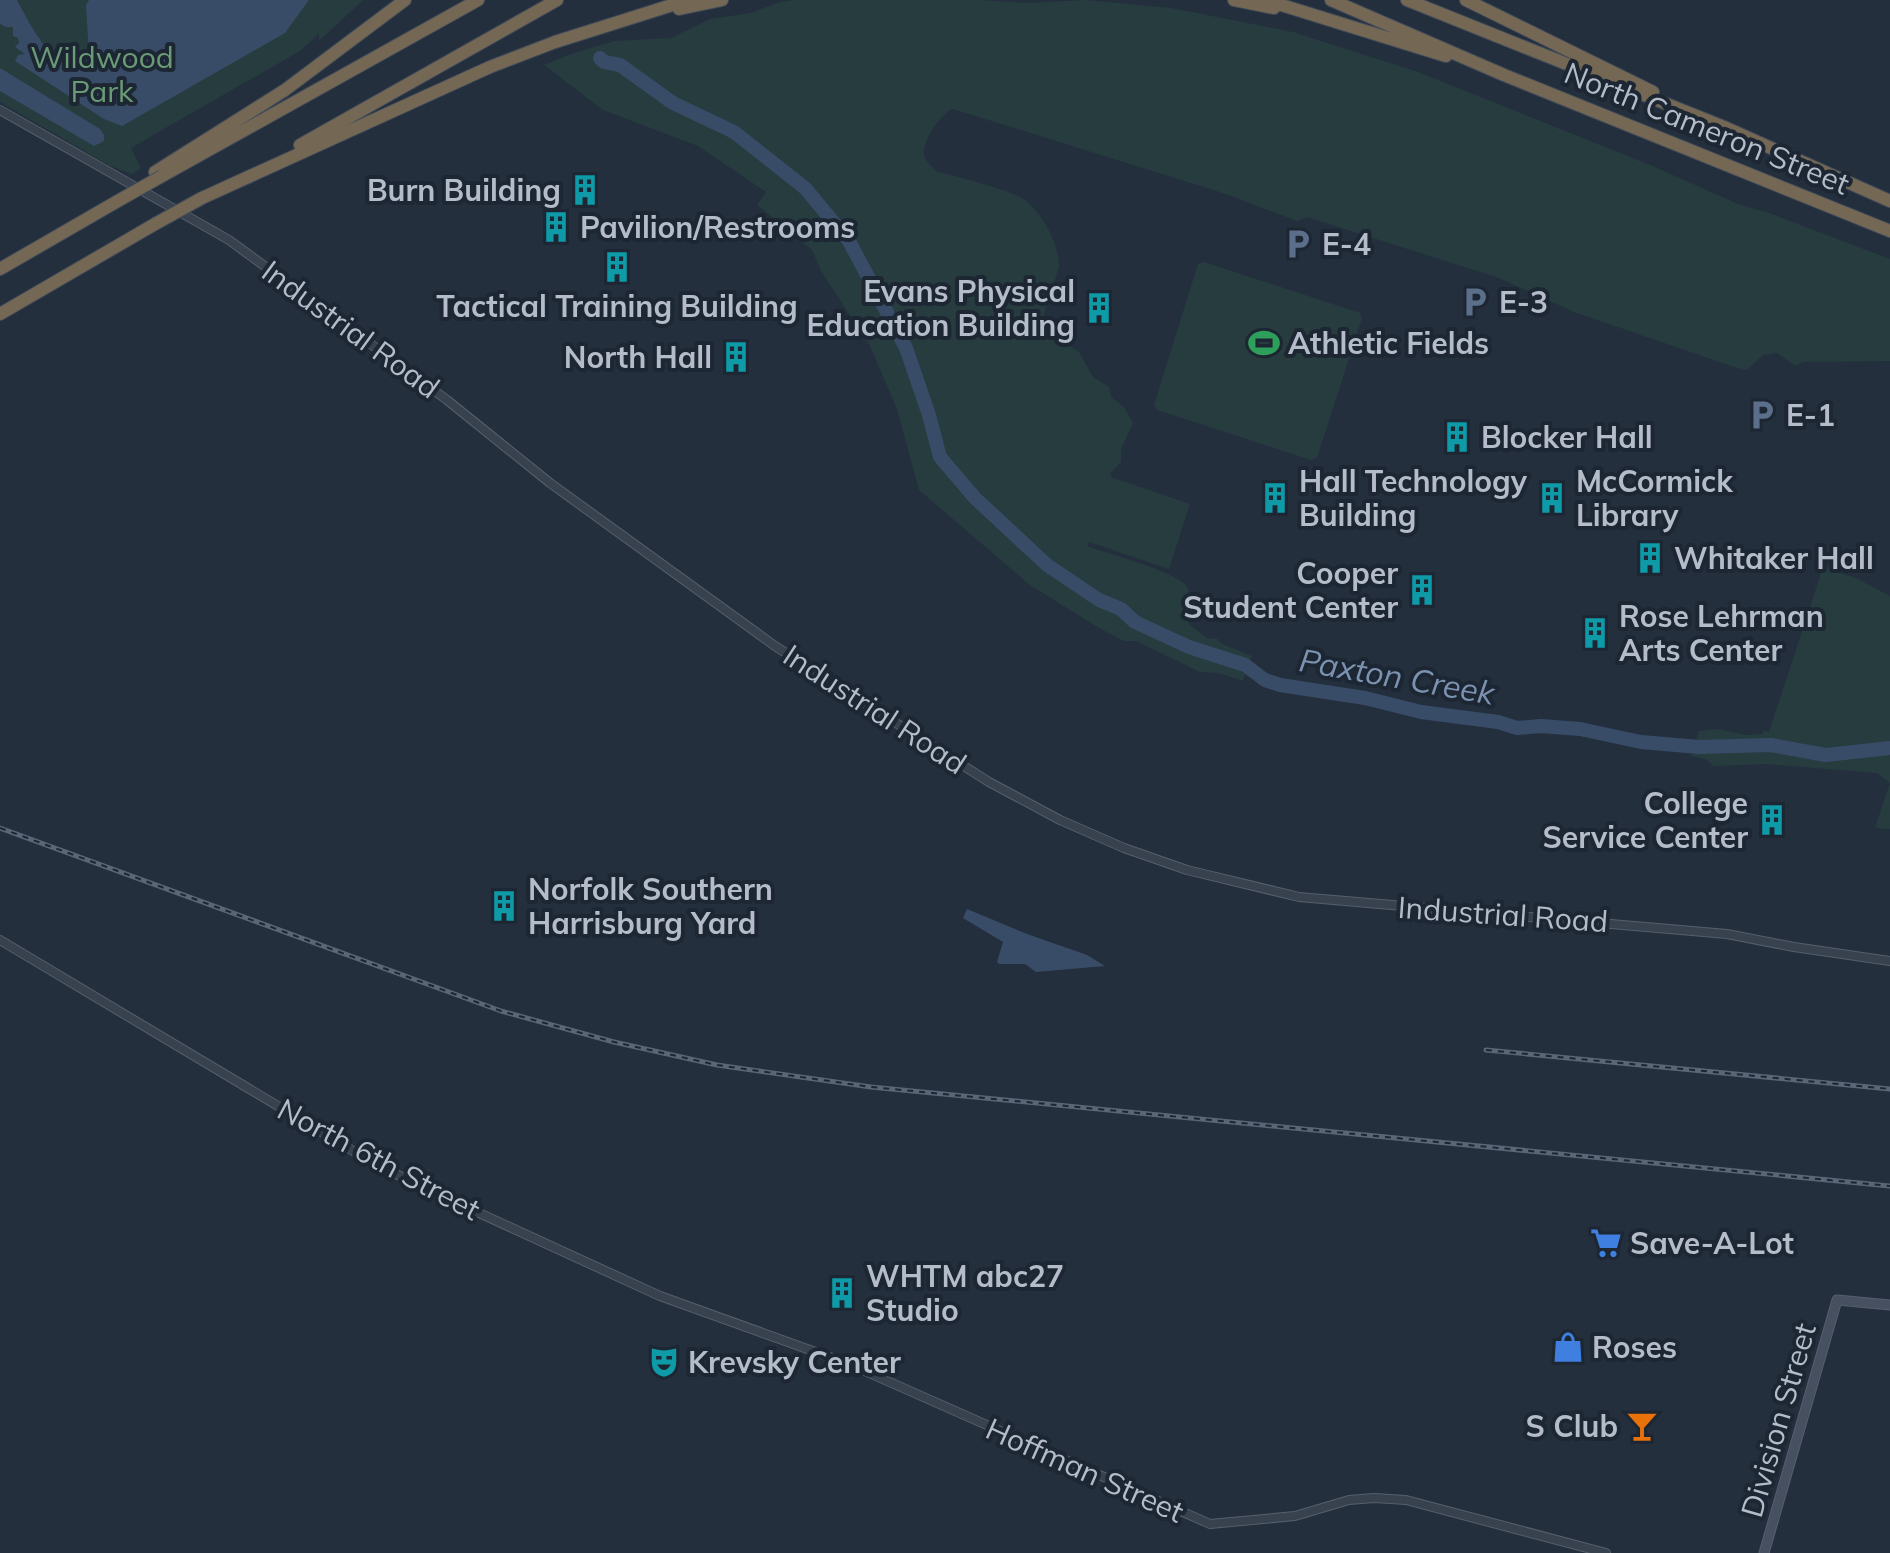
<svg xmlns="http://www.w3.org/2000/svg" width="1890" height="1553" font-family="Mulish,sans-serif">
<rect width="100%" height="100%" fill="#242f3e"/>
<path fill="#263c3f" d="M0,0H363L319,41V34L300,51L131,148L141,168L132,174L110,166L0,102Z
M797,0H978L1028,3L1085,0L1171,8L1293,32L1418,72L1650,165L1738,204L1769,213L1890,259V361L1803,362L1795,366L1777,353L1763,355L1747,370L1737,368L1574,312L1499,278L1307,217L1297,221L1226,194L953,109C940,114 920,143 925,158C928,164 933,168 938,172C955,176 1009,190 1022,198C1041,210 1060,245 1059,267L1040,327L1079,352L1093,377L1109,387L1111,397L1124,407L1133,423L1121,449V462L1111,473V477L1190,504L1169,569L1089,542L1087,546C1105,553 1182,573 1188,588C1190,593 1189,601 1190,607L1185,614L1190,625L1208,639L1216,638L1222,644L1252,656L1243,681L1219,673L1200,672L1136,641H1124L1099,628L1030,585L919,490L897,409L870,346L821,271L812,250L757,205L766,192L698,146L603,110L544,65L577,52L614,41L671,38L710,19L751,13L780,2Z
M1204,262L1360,313L1362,318L1317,458L1311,460L1157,410L1154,405L1198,264Z
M1823,567L1858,579L1890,596V829L1875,828L1890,783L1877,773L1767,764L1714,766L1705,759L1691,756L1699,731L1718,729L1746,735L1762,734L1764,730L1769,732Z"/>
<path fill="#394c67" d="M0,0H17C31,26 51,69 84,67L89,56L86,5L89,0H309L285,33L122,126L104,119L15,61L18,55L25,54L15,47L19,43L18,38L13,36V27H6L0,24Z
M0,68L100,129L104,135V141L94,146L0,91Z
M967,909L1027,934L1087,955L1105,966L1036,972L1025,964H999L997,962L1003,942L963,918Z"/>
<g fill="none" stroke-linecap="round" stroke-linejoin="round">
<path stroke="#394c67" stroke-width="14" d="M600,58L604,62L620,65L673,103L734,132L805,188L849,241L906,348L929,415L940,457L975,498L1047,565L1099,600L1121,609L1135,622L1189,647L1245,665L1265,680L1280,685L1365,698L1421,712L1498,722L1517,728L1541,726L1580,729L1641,742L1699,747L1771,745L1826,755L1890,748"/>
<defs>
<path id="tertiary" d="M0,110L229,240L447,400L550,483L775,646L989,782L1060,820L1124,848L1187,870L1299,897L1727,934L1794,947L1890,961
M0,940L370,1161L416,1184L660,1296L849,1364L1210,1524L1295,1516L1349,1500L1374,1498L1406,1500L1606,1553"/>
<path id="secondary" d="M1764,1553L1837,1300L1890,1305"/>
<path id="motorway" d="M1234,0L1274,8
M1265,0L1446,56
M1331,0L1504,75L1890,231
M1407,0L1724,127L1890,201
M1466,0L1653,92
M679,9L722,0
M300,145L557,0
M155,172L285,90L405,0
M162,176L478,0
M202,198L490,67L555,42L688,0
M0,269L116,202
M0,314L155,224"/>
</defs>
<use href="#tertiary" stroke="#565f6c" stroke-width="10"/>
<use href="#secondary" stroke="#565f6c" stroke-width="11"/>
<use href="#motorway" stroke="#434c59" stroke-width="14"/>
<use href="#tertiary" stroke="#38414e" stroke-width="8"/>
<use href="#secondary" stroke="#465061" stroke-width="9"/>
<use href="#motorway" stroke="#746855" stroke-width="12"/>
<defs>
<path id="rail" d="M0,828L501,1011L614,1042L717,1065L871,1087L1890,1186
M1486,1050L1890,1089"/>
</defs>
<use href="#rail" stroke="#5a6575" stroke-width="5"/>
<use href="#rail" stroke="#1d2633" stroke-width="2" stroke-dasharray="6" stroke-linecap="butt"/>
<defs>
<path id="motorway-bridge" d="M116,202L162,176
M155,224L202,198"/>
</defs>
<use href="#motorway-bridge" stroke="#434c59" stroke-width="14" stroke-linecap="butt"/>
<use href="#motorway-bridge" stroke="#746855" stroke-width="12"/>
</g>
<defs>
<symbol id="building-bare" viewBox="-9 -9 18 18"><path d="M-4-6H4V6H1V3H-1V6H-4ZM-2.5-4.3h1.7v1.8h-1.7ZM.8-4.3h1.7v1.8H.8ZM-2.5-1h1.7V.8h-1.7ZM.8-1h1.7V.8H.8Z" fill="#0f9aa8" stroke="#1d2633" stroke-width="2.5" paint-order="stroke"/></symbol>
<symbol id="parking-bare" viewBox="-9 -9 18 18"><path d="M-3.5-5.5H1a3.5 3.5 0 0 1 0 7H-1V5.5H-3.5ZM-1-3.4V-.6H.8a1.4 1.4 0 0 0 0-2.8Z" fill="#5c6f8a" stroke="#1d2633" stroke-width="2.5" paint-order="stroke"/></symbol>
<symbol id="stadium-bare" viewBox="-9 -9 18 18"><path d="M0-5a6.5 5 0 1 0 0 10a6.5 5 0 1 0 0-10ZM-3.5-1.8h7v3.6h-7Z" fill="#2e9e5b" stroke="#1d2633" stroke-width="2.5" paint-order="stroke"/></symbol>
<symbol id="supermarket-bare" viewBox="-9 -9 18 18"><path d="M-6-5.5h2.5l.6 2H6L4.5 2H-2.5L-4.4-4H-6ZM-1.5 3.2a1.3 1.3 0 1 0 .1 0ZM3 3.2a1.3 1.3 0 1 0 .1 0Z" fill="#3f7fe0" stroke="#1d2633" stroke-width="2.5" paint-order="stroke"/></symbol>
<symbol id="shop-bare" viewBox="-9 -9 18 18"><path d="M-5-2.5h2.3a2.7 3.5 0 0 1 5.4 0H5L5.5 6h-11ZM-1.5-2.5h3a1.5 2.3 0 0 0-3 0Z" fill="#3f7fe0" stroke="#1d2633" stroke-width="2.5" paint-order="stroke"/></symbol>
<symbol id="theatre-bare" viewBox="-9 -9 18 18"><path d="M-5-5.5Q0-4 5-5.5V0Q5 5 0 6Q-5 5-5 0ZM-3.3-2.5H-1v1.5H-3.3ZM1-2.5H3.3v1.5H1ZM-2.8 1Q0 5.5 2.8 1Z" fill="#0f9aa8" stroke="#1d2633" stroke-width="2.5" paint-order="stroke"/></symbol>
<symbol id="bar-bare" viewBox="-9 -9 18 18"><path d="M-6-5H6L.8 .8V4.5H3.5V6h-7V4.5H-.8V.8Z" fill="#e8710a" stroke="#1d2633" stroke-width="2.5" paint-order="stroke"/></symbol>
</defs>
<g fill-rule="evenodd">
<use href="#building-bare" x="563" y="168" width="44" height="44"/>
<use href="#building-bare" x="534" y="205" width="44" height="44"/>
<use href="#parking-bare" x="1276" y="222" width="44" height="44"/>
<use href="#building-bare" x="595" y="245" width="44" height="44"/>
<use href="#parking-bare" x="1453" y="280" width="44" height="44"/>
<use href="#building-bare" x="1077" y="286" width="44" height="44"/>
<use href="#stadium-bare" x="1242" y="321" width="44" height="44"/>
<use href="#building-bare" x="714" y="335" width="44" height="44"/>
<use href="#parking-bare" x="1740" y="393" width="44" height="44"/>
<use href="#building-bare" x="1435" y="415" width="44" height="44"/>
<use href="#building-bare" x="1253" y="476" width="44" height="44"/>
<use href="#building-bare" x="1530" y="476" width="44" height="44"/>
<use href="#building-bare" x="1628" y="536" width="44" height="44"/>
<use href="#building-bare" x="1400" y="568" width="44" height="44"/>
<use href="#building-bare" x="1573" y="611" width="44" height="44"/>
<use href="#building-bare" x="1750" y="798" width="44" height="44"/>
<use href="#building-bare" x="482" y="884" width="44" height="44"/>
<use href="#supermarket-bare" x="1584" y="1221" width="44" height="44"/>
<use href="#building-bare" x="820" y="1271" width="44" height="44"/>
<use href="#shop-bare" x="1546" y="1325" width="44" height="44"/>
<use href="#theatre-bare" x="642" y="1340" width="44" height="44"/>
<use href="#bar-bare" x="1620" y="1404" width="44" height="44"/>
</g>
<g text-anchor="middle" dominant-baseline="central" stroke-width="8" stroke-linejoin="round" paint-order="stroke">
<g font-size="30" fill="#6b9a76" stroke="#1d2633">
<text x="102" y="57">Wildwood<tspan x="102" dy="34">Park</tspan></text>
</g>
<g font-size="30" fill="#b4bcc9" stroke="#1d2633">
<text transform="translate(1707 128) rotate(22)">North Cameron Street</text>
<text transform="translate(351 329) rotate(36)">Industrial Road</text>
<text transform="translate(875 709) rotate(33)">Industrial Road</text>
<text transform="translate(1503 914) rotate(4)">Industrial Road</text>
<text transform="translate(379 1159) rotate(28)">North 6th Street</text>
<text transform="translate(1778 1420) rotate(-74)">Division Street</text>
<text transform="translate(1085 1470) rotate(24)">Hoffman Street</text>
</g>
<g font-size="30" font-weight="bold" fill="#b4bcc9" stroke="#1d2633" text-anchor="start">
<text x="561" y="190" text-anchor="end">Burn Building</text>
<text x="580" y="227">Pavilion/Restrooms</text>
<text x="1322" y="244">E-4</text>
<text x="1075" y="291" text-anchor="end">Evans Physical<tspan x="1075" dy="34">Education Building</tspan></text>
<text x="1499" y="302">E-3</text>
<text x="617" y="306" text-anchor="middle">Tactical Training Building</text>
<text x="1288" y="343">Athletic Fields</text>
<text x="712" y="357" text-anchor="end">North Hall</text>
<text x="1786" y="415">E-1</text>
<text x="1481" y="437">Blocker Hall</text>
<text x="1299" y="481">Hall Technology<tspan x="1299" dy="34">Building</tspan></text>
<text x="1576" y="481">McCormick<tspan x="1576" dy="34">Library</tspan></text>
<text x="1674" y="558">Whitaker Hall</text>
<text x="1398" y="573" text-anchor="end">Cooper<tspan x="1398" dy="34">Student Center</tspan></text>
<text x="1619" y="616">Rose Lehrman<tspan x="1619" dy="34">Arts Center</tspan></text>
<text x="1748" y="803" text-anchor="end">College<tspan x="1748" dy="34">Service Center</tspan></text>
<text x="528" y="889">Norfolk Southern<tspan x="528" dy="34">Harrisburg Yard</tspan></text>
<text x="1630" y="1243">Save-A-Lot</text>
<text x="866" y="1276">WHTM abc27<tspan x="866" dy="34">Studio</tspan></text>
<text x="1592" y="1347">Roses</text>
<text x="688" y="1362">Krevsky Center</text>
<text x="1618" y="1426" text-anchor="end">S Club</text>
</g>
<g font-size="32" font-style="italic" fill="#7c92b1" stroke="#1d2633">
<text transform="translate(1397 676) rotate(10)">Paxton Creek</text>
</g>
</g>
</svg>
